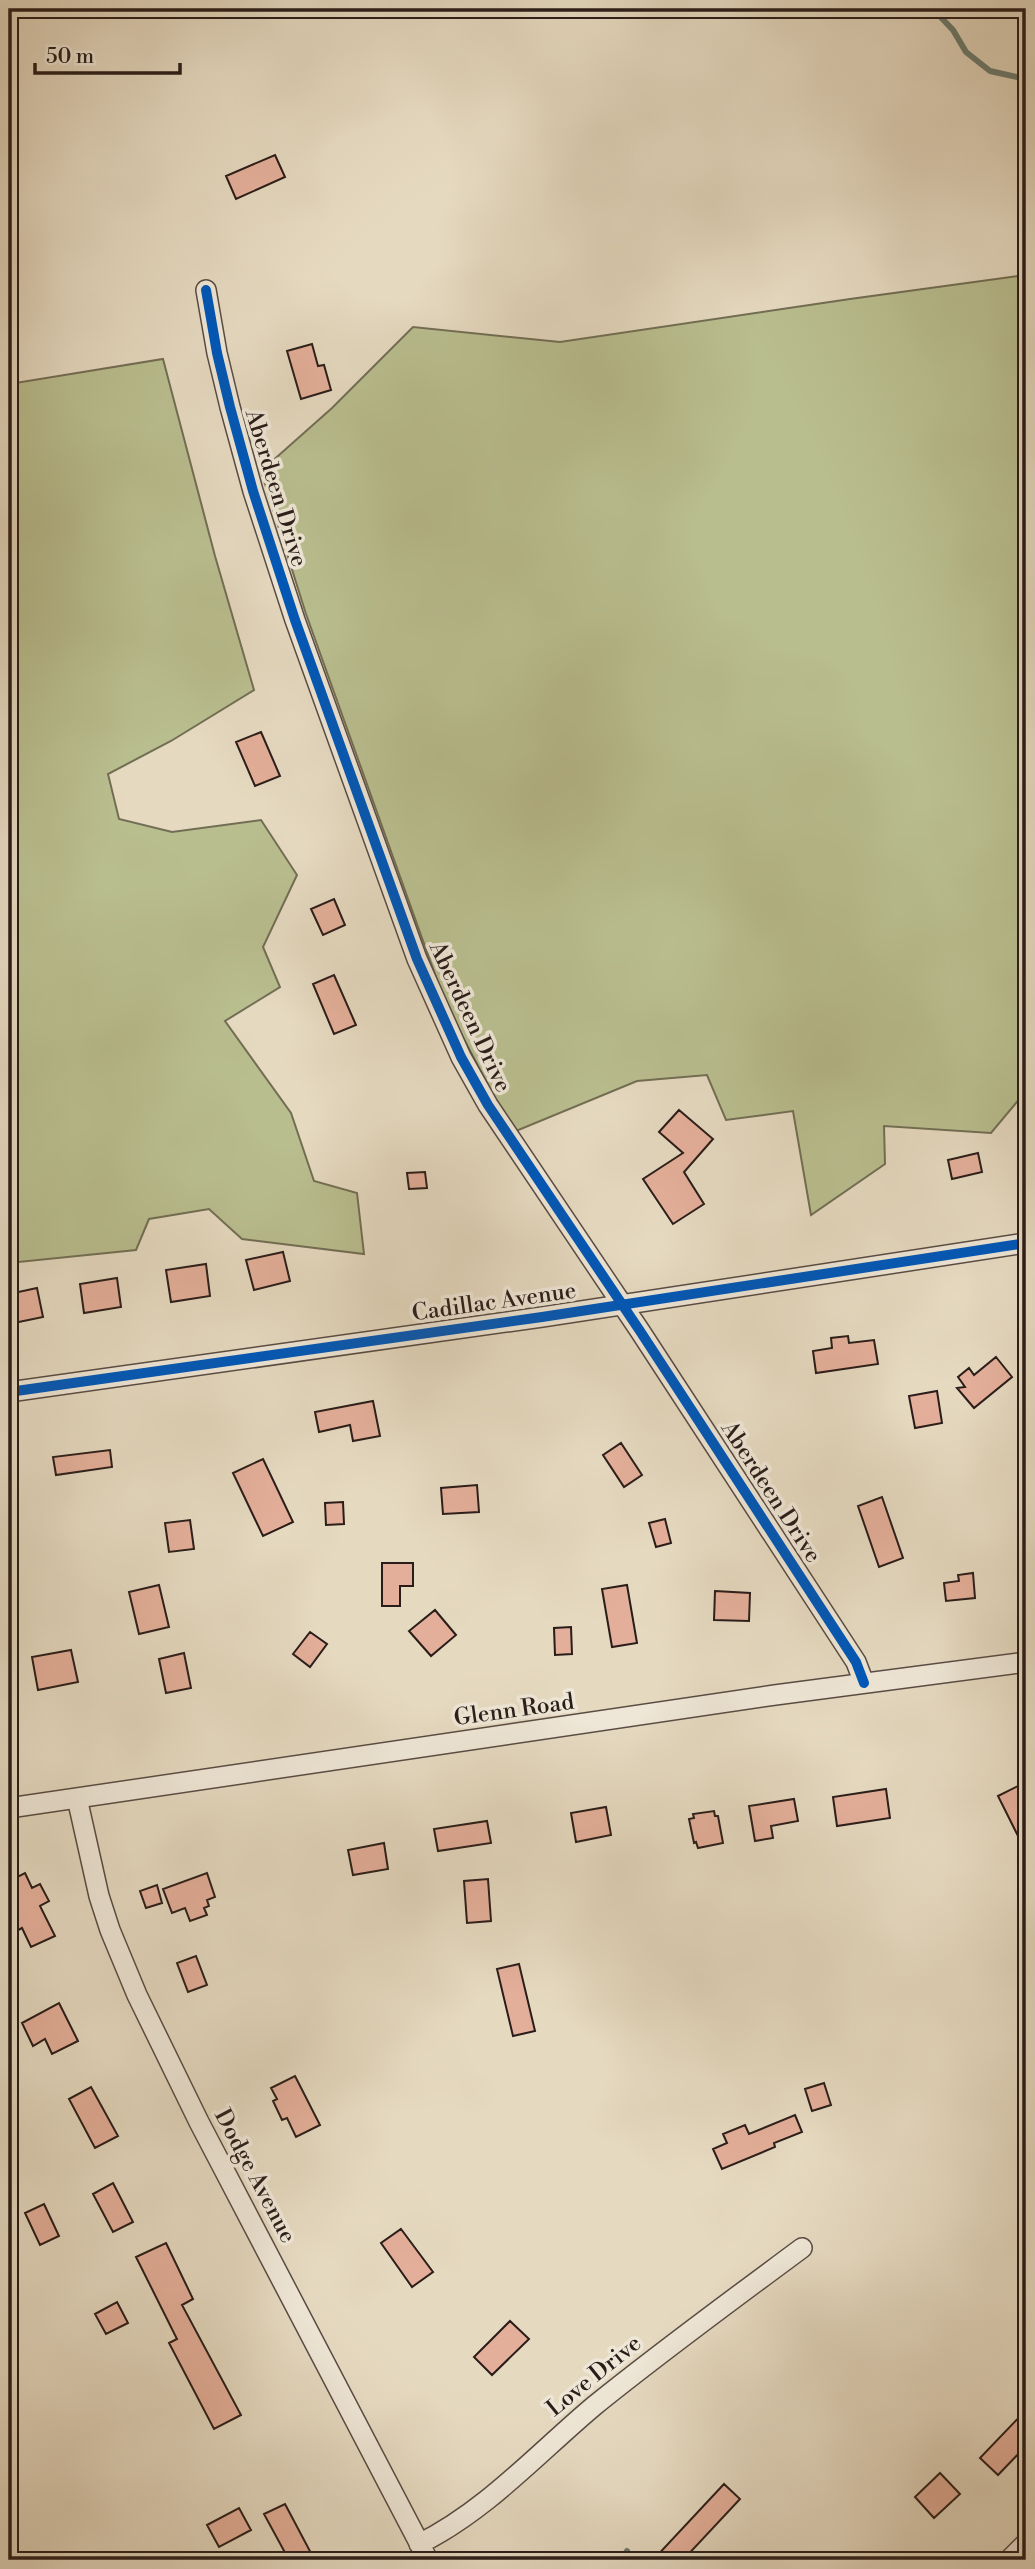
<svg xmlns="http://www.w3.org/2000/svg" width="1035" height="2569" font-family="'Libre Bodoni',serif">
<rect width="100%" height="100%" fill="#e5d9c0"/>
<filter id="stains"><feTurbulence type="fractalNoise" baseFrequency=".00286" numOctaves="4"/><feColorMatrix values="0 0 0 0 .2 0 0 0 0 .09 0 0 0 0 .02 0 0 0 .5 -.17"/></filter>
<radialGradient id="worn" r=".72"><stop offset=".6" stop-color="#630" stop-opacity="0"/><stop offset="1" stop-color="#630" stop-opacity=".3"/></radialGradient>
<path fill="#b9be8f" stroke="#726e54" stroke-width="2" d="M1026,275V1091L991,1133L884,1126L885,1164L811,1215L793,1111L726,1120L707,1075L637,1081L516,1131L496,1100L446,1005L306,614L261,471L332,408L413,327L560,342L850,299Z
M163,359L215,556L254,690L171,741L108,774L119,819L172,832L261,820L297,875L263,947L280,987L225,1021L291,1113L314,1181L357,1193L364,1254L242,1239L209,1209L149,1219L136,1250L9,1263V384Z"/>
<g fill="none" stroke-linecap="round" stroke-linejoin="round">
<path stroke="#6b7c71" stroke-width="6" d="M933,9L953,30L966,52L990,71L1026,79
M622,2560L627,2551"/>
</g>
<path fill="#e4af9a" stroke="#2a1d19" stroke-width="2" d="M275,155L285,177L236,199L226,176Z
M312,344L318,366L324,365L331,390L301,399L287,351Z
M261,732L280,776L255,786L236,742Z
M334,899L345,925L323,935L311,909Z
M334,975L356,1025L334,1034L313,984Z
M679,1110L713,1139L684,1172L704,1204L673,1224L643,1179L683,1153L659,1132Z
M978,1153L982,1172L952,1179L948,1160Z
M425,1172L427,1188L409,1189L407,1173Z
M283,1252L290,1281L254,1290L246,1260Z
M206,1264L210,1296L171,1302L166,1270Z
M117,1278L121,1307L84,1313L80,1284Z
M37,1288L43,1317L9,1324V1294Z
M848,1336L849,1343L874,1340L878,1364L816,1373L813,1351L832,1348L831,1338Z
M996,1357L1012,1377L974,1408L957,1388L965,1387L958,1377L969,1368L974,1375Z
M937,1391L942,1423L915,1428L909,1396Z
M373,1401L380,1436L353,1441L350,1425L319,1432L315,1412Z
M621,1443L642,1475L624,1487L603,1455Z
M110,1450L112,1467L56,1475L53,1457Z
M263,1459L293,1522L263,1536L233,1473Z
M477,1485L479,1512L443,1514L441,1488Z
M882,1497L903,1558L879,1567L858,1506Z
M343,1502L344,1524L326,1525L325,1503Z
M665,1519L671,1543L656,1547L649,1523Z
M190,1520L194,1549L169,1552L165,1523Z
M382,1563H413V1586H400V1606H382Z
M973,1573L975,1598L946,1601L944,1583L959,1581L958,1575Z
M159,1585L169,1627L139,1634L129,1592Z
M627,1585L637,1643L612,1647L602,1589Z
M715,1591L750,1593L749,1621L714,1620Z
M435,1610L456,1635L431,1656L409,1631Z
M571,1627L572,1654L555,1655L554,1628Z
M310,1632L327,1644L310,1667L293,1654Z
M71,1650L78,1682L38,1690L32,1657Z
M184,1653L191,1688L166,1693L159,1659Z
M1020,1785L1026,1798V1852L998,1796Z
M886,1789L890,1818L837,1826L833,1797Z
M794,1799L798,1821L771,1826L773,1838L755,1841L749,1806Z
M606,1807L611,1835L576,1842L571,1813Z
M714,1811L715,1816H718L723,1843L698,1848L696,1842L694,1843L689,1819L694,1818L693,1814Z
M487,1821L491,1843L438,1851L434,1829Z
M384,1843L388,1869L353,1875L348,1850Z
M25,1873L32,1888L40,1884L49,1901L40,1906L55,1936L31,1947L22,1928L9,1935V1881Z
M207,1873L215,1897L207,1900L209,1906L204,1908L207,1915L190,1921L185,1908L172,1913L163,1889Z
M488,1879L491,1921L467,1923L464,1881Z
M157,1885L162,1903L146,1908L140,1891Z
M196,1956L207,1985L188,1992L177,1963Z
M519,1964L535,2031L513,2036L497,1969Z
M59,2003L78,2041L52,2054L45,2039L33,2046L22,2023Z
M295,2076L320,2125L296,2137L287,2118L282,2120L273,2101L277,2099L271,2088Z
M824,2083L831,2105L812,2111L805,2089Z
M91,2087L118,2136L95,2148L69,2099Z
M795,2115L802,2132L774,2143L775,2147L722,2169L713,2149L727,2143L723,2134L745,2125L749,2134Z
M113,2183L133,2222L113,2232L93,2194Z
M44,2204L59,2236L40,2245L25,2213Z
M401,2229L433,2272L412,2287L381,2243Z
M166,2243L193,2299L182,2305L241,2415L214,2429L169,2343L177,2339L136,2257Z
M117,2302L128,2323L106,2334L95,2314Z
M510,2321L529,2339L492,2375L474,2357Z
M1026,2410V2446L998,2475L980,2458Z
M940,2473L960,2494L934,2518L915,2497Z
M724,2484L740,2499L683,2560H653Z
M285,2504L312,2555L302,2560H289L264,2514Z
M239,2508L251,2530L219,2547L207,2525Z"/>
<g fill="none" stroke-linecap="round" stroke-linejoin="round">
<defs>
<path id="minor" d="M206,290L217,353L230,407L253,491L295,620L417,959L461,1057L488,1105L640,1331L856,1662L864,1683
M9,1392L542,1317L1026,1243
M77,1798L99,1896L110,1930L137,1995L199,2122L428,2560
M9,1808L775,1695L1026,1662
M419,2544C486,2511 538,2453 594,2406C662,2351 732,2300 802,2248
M1009,2560L1026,2543"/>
</defs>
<use href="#minor" stroke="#594c43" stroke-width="22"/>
<use href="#minor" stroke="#eee6d6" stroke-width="19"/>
<defs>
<path id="cycleway" d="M206,290L217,353L230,407L253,491L295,620L417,959L461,1057L488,1105L640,1331L856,1662L864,1683
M9,1392L542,1317L1026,1243"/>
</defs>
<use href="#cycleway" stroke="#eee6d6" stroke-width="15"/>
<use href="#cycleway" stroke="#0057b8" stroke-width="10"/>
</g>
<g text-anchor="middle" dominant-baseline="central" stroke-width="7" stroke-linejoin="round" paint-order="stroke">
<g font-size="23" fill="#2a1d19" stroke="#eee6d6">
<text transform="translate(276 488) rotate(73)">Aberdeen Drive</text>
<text transform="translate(470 1017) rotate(65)">Aberdeen Drive</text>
<text transform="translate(494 1302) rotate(-8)">Cadillac Avenue</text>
<text transform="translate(771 1492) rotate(57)">Aberdeen Drive</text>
<text transform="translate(514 1710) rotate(-8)">Glenn Road</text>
<text transform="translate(255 2176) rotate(62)">Dodge Avenue</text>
<text transform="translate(594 2376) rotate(-39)">Love Drive</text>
</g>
</g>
<rect width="1035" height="2569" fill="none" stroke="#e5d9c0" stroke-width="35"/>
<rect x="10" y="10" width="1014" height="2548" fill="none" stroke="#2a1d19" stroke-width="3.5"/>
<rect x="18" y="18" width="1000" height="2534" fill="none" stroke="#2a1d19" stroke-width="2"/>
<path d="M35 63v10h145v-10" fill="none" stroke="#2a1d19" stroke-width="3.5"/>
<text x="46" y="63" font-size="21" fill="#2a1d19" stroke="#eee6d6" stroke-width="5" paint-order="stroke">50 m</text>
<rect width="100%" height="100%" filter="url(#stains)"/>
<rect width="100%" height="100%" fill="url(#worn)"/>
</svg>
